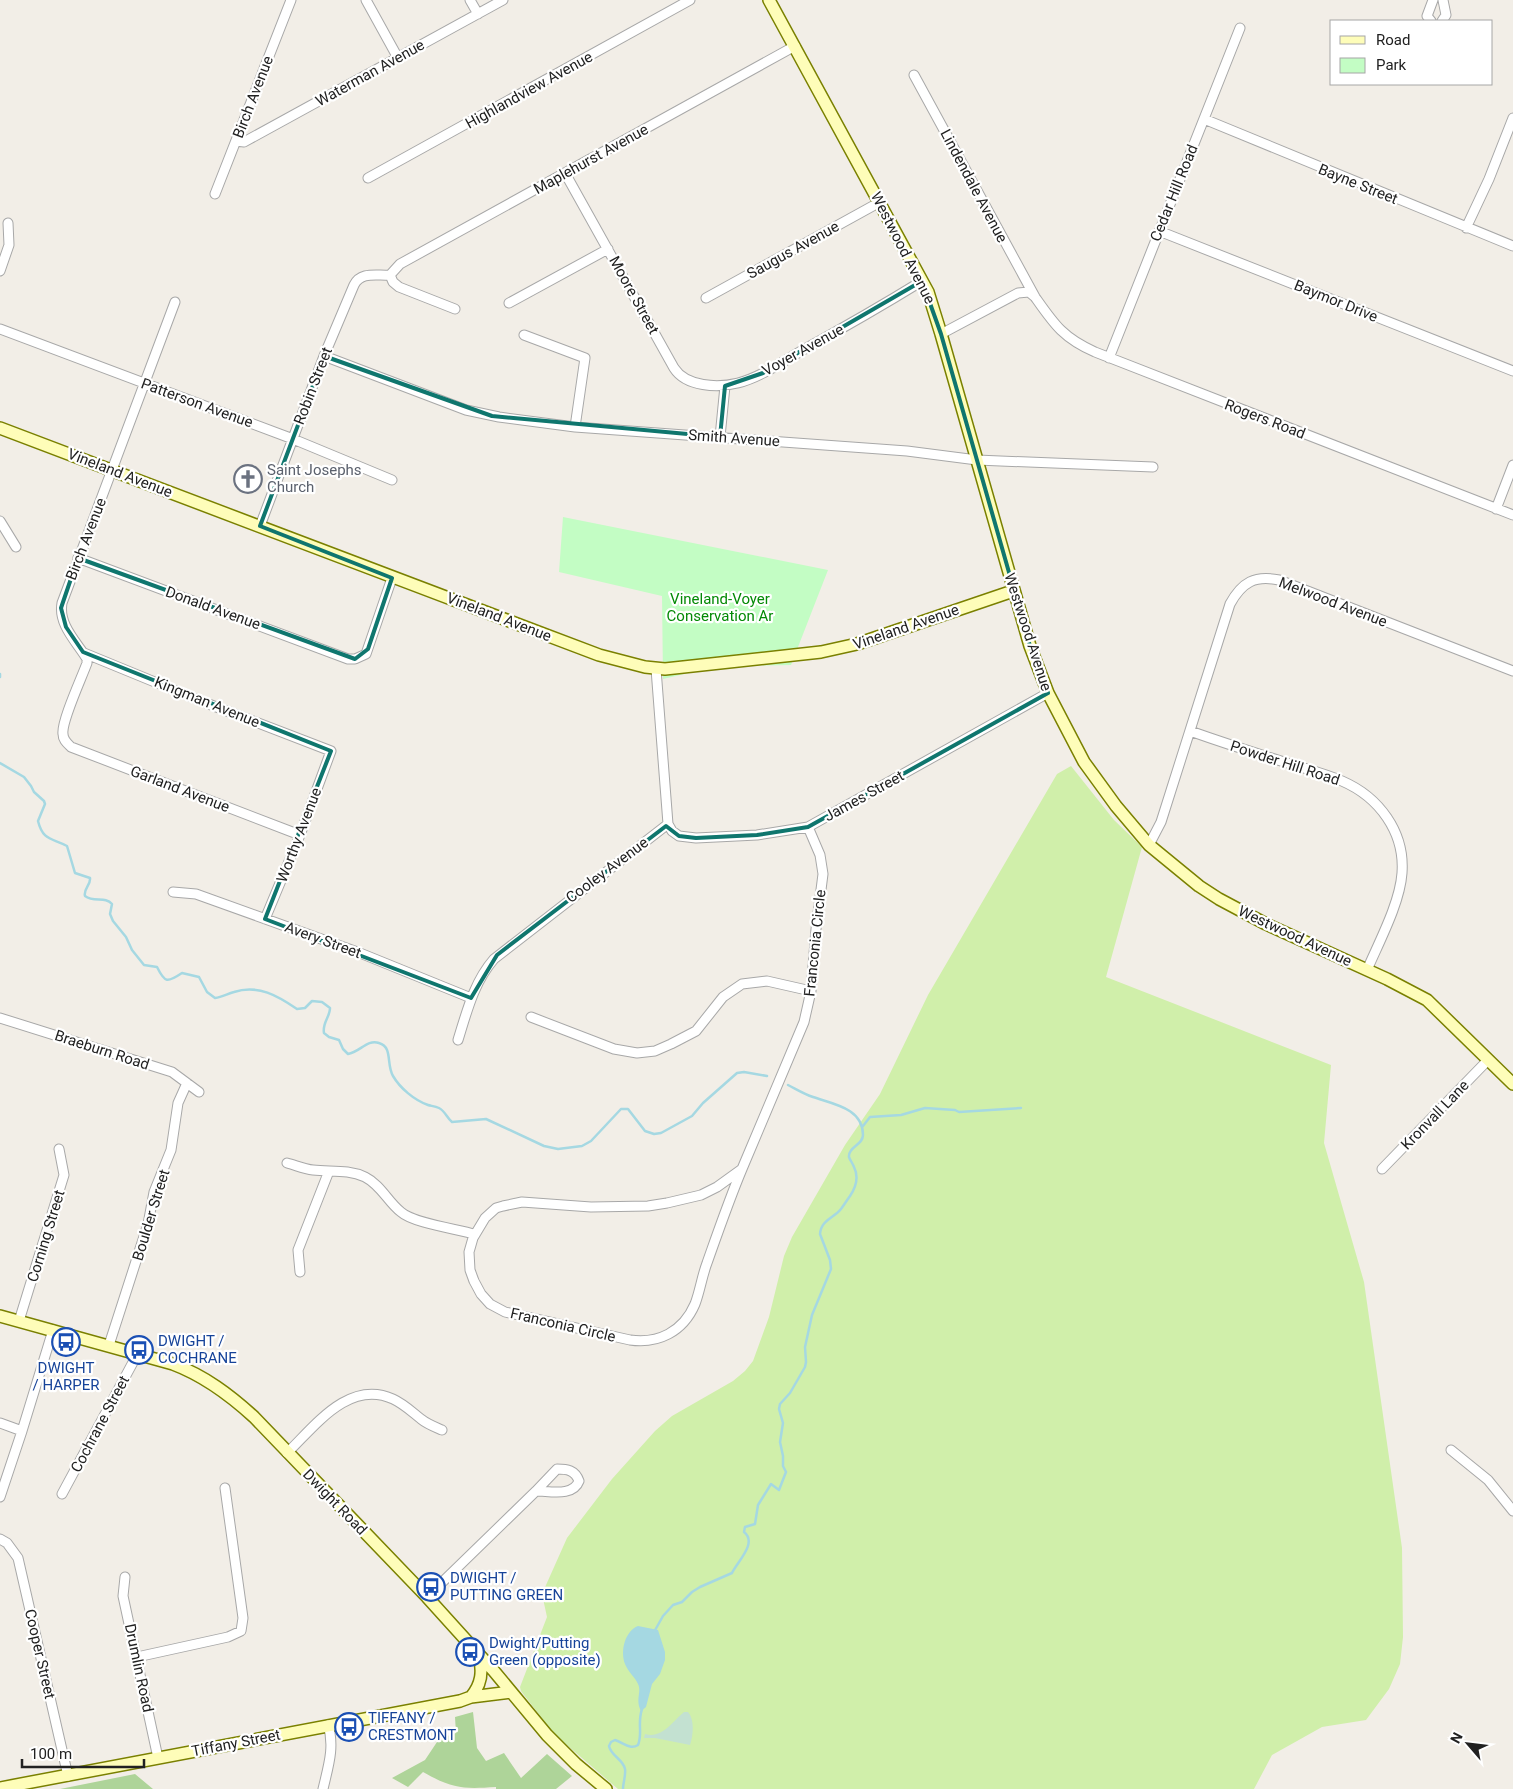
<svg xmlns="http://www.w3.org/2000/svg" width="1513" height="1789" font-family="Roboto,sans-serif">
<rect width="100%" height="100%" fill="#f2eee7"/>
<path fill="#d0efaa" d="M1071,766L1114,820L1142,847L1106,977L1331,1065L1324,1143L1364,1282L1402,1548L1403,1637L1400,1664L1389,1689L1366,1720L1322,1727L1272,1755L1254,1789H618L554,1734L521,1691L520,1687L547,1617L542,1594L567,1538L612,1479L655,1431L672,1416L733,1381L745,1371L753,1361L769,1317L784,1256L792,1237L845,1145L880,1094L928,995L1057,774Z"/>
<path fill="#aed499" d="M473,1712L477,1748L486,1761L504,1753L521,1778L547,1754L572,1776L556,1789H496V1787C463,1789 453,1789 423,1772L408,1787L392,1778L425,1760L439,1739L456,1733L455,1717Z
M135,1774L153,1789H60Z"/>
<path fill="#c3e1d1" d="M684,1712H688C695,1720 693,1736 690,1745L655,1738H644L645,1734C662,1739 672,1722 684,1712Z"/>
<path fill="#c3fdc4" d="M563,517L828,570L791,665L718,666L663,679L662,596L559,572Z"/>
<path fill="#a5d8e2" d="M638,1626L658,1630L665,1652V1660L660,1674L652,1684L646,1707L641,1711C635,1699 642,1692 638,1684C635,1677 628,1672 625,1664C620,1651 625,1631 638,1626Z"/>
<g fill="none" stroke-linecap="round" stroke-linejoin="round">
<path stroke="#a5d8e2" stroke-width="2.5" d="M0,674V677
M0,763L24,777L31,786L34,792L44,801L45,804L38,821C43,841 52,838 67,846L75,873L90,878C91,885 83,889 85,896C94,903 105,896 112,904L110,914L113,921L126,937L132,950L144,965L157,967C165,983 167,983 182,973L199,977L207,992L215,998C222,997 227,994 234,992C258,984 278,996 297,1009L305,1008L312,1001L322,1002L330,1008C330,1017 322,1023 324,1033L329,1037L339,1040L343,1049L348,1054C360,1052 367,1039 379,1043C393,1047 386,1064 393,1076C400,1088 414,1100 428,1105C431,1106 435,1106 439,1108C445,1111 447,1118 452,1122L486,1119L544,1146L558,1149L582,1146L591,1141L621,1109H628L645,1131L654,1134L661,1133L692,1116L703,1103L737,1073L744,1072L767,1076
M863,1126L870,1117L901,1115L925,1108L955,1110L959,1112L1021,1108
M654,1632L663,1616L673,1605L682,1602L692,1592L700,1587L732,1573C737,1562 758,1543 744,1532L745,1527L755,1524L758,1505L771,1484L779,1490L786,1472L783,1466V1456L780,1442L783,1423L779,1409L780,1404L790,1393L805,1367L806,1362L805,1347L812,1315L831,1269L830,1260L820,1234C821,1220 834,1218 841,1209C844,1205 847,1200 850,1196C856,1187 859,1177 854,1167C853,1164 850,1160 849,1157C848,1147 863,1145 863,1135C863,1108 833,1104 813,1097C804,1094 796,1089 788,1085
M623,1789C623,1783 626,1775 625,1769C623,1759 611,1756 609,1746L611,1742L615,1740C624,1743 630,1750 638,1745C643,1733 637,1724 642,1709"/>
<defs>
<path id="street" d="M366,0L398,58
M470,0L478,14
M1431,21L1427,16L1433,0
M1442,21L1446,15L1443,0
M914,75L1035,297C1054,324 1063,338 1095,352L1513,515
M1204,119L1513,246
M236,141L244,142L503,0
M565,173L674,368C686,387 718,388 738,383C761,377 782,362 803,350C843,328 883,305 922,281
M368,178L690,0
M215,194L291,0
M1466,228L1489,179L1513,118
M1159,231L1513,371
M0,271L9,245L8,223
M390,275L400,264L795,46
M390,275L393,282L399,287L455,309
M706,298L880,202
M175,302L62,603C58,625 77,642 87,659V663C82,677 61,722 63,734C63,740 67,743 71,747L300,835
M509,303L608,249
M0,329L293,439L392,480
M941,334L1018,293L1029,292L1035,297
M524,335L585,358L575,427
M324,356L466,410L499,417L575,427L907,451L977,460L1153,467
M1109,358L1240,28
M720,437L725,386
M1496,509L1513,465
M0,521L16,547
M260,526L324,356L354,285C361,271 377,276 390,275
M78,558L348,659H355L366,654L392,578
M84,653L206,703L331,751L300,835L265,919
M1190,731C1221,742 1252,752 1284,762C1303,768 1323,773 1342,781C1379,797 1405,832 1402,873C1400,903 1379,942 1367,970
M668,824L672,831L679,836L696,838L757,835L808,827L1048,693
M1149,845L1161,822L1230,604C1242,582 1255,575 1279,580L1513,671
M173,892L196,894L360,953L471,998
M531,1017L614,1049L637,1053L655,1051L671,1044L696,1031L723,997L742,984L767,981L811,991
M0,1018L172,1072L199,1092
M458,1040C467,1011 474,982 494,959L668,824L656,669
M287,1163C295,1165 304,1169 313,1170C331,1172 348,1169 365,1177C381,1185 388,1202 401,1212C413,1223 457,1229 474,1234
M742,1169C729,1200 718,1232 707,1263C702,1276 700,1291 695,1304C683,1332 658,1344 630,1340L505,1312L490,1304L481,1294L474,1281L470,1270L469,1252L473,1238L485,1218L496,1208L503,1206L522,1202L591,1207L648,1206L667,1203L701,1195L717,1187L742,1169L804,1022L811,991L816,929L823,874L820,855L808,827
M1382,1169L1488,1060
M300,1272L298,1250L329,1171
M19,1321L64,1175L59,1149
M109,1345L148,1224L154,1192L171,1150L178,1103L187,1083
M0,1423L22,1431
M1451,1450L1488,1480L1513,1511
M287,1453C315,1426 349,1379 393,1399C404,1404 412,1412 421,1419C427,1424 435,1427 442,1430
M62,1494L138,1353
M0,1497L22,1431L53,1330
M0,1539L7,1543L18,1558L68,1776
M125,1577L123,1596L158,1758
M427,1597L536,1491C550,1491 573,1497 579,1481C575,1470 567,1469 557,1469L536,1491
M137,1657L228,1637L241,1631L243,1618L225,1488
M323,1789C328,1767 335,1747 328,1725"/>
<path id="secondary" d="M769,0L928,292L941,334L1030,646L1048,693L1084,762L1116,806L1149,845L1199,886L1219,899L1266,924L1387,979L1427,1000L1513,1084
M0,428L599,655L645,667L665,669L821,652L857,644L1013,591
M0,1316L173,1364C205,1376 230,1395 254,1417L427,1597L493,1670L547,1735L576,1764L606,1789
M471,1697L511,1692
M0,1788L460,1701L471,1697C482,1684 483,1671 479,1656"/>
</defs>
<use href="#street" stroke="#a8a8a8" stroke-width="11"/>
<use href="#secondary" stroke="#7a8000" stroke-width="14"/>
<use href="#street" stroke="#fff" stroke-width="9"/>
<use href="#secondary" stroke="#fefdb9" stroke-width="11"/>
</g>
<path fill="none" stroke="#0f766e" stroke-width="4" stroke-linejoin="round" d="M922,281L941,334L1030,646L1048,693L808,827L757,835L696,838L679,836L666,826L497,955L471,998L265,919L331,751L83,652L66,627L61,608L78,558L355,659L368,649L392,578L260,526L324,356L492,416L720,437L725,386L763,373Z"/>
<defs>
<symbol id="church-ring" viewBox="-11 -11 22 22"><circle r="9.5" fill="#fff" stroke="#6b7280" stroke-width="1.5"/><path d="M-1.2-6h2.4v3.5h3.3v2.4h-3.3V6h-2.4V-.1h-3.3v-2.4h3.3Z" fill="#6b7280"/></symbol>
<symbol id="bus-ring" viewBox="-11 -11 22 22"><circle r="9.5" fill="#fff" stroke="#1a4fb4" stroke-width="1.5"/><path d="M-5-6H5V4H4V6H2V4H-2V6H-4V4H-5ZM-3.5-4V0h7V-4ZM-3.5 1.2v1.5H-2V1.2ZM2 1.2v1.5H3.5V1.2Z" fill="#1a4fb4"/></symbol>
</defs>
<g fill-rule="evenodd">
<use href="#church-ring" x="232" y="463" width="32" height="32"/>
<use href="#bus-ring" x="50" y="1326" width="32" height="32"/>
<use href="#bus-ring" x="123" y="1334" width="32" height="32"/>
<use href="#bus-ring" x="415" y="1571" width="32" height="32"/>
<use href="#bus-ring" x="454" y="1636" width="32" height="32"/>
<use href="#bus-ring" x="333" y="1711" width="32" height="32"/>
</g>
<g text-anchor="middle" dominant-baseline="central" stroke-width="4.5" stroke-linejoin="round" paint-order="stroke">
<g font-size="15" fill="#212121" stroke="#fff">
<text transform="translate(370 73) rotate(-29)">Waterman Avenue</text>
<text transform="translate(529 90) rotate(-29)">Highlandview Avenue</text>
<text transform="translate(253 97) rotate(-69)">Birch Avenue</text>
<text transform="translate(591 159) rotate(-29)">Maplehurst Avenue</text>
<text transform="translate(1358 184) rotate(22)">Bayne Street</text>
<text transform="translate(974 186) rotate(62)">Lindendale Avenue</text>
<text transform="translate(1174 193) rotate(-68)">Cedar Hill Road</text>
<text transform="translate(903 248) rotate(63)">Westwood Avenue</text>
<text transform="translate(793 250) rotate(-29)">Saugus Avenue</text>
<text transform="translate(634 295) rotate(61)">Moore Street</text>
<text transform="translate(1336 301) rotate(22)">Baymor Drive</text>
<text transform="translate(803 350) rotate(-29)">Voyer Avenue</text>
<text transform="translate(313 386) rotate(-69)">Robin Street</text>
<text transform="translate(197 403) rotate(20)">Patterson Avenue</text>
<text transform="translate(1265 419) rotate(21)">Rogers Road</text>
<text transform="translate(734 438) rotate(4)">Smith Avenue</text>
<text transform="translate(120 473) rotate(21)">Vineland Avenue</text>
<text transform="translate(86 539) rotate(-69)">Birch Avenue</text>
<text transform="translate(1333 602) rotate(21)">Melwood Avenue</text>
<text transform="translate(213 608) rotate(20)">Donald Avenue</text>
<text transform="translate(499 617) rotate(21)">Vineland Avenue</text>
<text transform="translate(906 627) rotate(-19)">Vineland Avenue</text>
<text transform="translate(1028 632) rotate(72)">Westwood Avenue</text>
<text transform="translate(207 702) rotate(22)">Kingman Avenue</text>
<text transform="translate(1285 763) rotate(18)">Powder Hill Road</text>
<text transform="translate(180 789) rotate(21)">Garland Avenue</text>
<text transform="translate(864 796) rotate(-29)">James Street</text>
<text transform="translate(299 835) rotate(-69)">Worthy Avenue</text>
<text transform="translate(607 870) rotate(-37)">Cooley Avenue</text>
<text transform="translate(1295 936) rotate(25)">Westwood Avenue</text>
<text transform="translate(323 940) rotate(20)">Avery Street</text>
<text transform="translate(815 943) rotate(-84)">Franconia Circle</text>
<text transform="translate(102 1050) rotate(18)">Braeburn Road</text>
<text transform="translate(1435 1115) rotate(-46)">Kronvall Lane</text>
<text transform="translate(151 1215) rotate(-73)">Boulder Street</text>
<text transform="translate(46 1236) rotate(-73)">Corning Street</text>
<text transform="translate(563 1325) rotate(13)">Franconia Circle</text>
<text transform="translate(100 1424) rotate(-62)">Cochrane Street</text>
<text transform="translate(335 1502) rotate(46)">Dwight Road</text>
<text transform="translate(40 1654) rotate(77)">Cooper Street</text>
<text transform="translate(139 1668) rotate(78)">Drumlin Road</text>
<text transform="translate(236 1743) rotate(-11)">Tiffany Street</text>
</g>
<g font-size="15" fill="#5b616d" stroke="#fff" text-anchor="start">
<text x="267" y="470">Saint Josephs<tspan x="267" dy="17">Church</tspan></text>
</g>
<g font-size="15" fill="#048a06" stroke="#fff">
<text x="720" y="599">Vineland-Voyer<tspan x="720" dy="17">Conservation Ar</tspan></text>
</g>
<g font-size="15" fill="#164399" stroke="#fff" text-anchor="start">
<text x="158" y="1341">DWIGHT /<tspan x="158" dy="17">COCHRANE</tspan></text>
<text x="66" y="1368" text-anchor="middle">DWIGHT<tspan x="66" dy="17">/ HARPER</tspan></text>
<text x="450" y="1578">DWIGHT /<tspan x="450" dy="17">PUTTING GREEN</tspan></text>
<text x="489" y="1643">Dwight/Putting<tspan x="489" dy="17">Green (opposite)</tspan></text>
<text x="368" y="1718">TIFFANY /<tspan x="368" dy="17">CRESTMONT</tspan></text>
</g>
</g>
<rect x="1330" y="20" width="162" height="65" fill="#ffffff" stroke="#a6a6a6"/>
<rect x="1340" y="36" width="25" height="8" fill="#fefdb9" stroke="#a6a6a6"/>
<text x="1376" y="45" font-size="15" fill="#212121">Road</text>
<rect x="1340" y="58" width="25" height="15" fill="#c3fdc4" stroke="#a6a6a6"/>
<text x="1376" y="70" font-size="15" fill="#212121">Park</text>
<g transform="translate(1468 1744) rotate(298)" stroke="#ffffff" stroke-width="4" paint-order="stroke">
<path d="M0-4L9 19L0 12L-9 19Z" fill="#212121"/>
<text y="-8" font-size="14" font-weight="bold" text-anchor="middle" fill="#212121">N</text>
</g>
<path d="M22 1759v8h122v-8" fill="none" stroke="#212121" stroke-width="2.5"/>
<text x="30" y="1759" font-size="15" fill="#212121" stroke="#ffffff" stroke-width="4" paint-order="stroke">100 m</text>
</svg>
